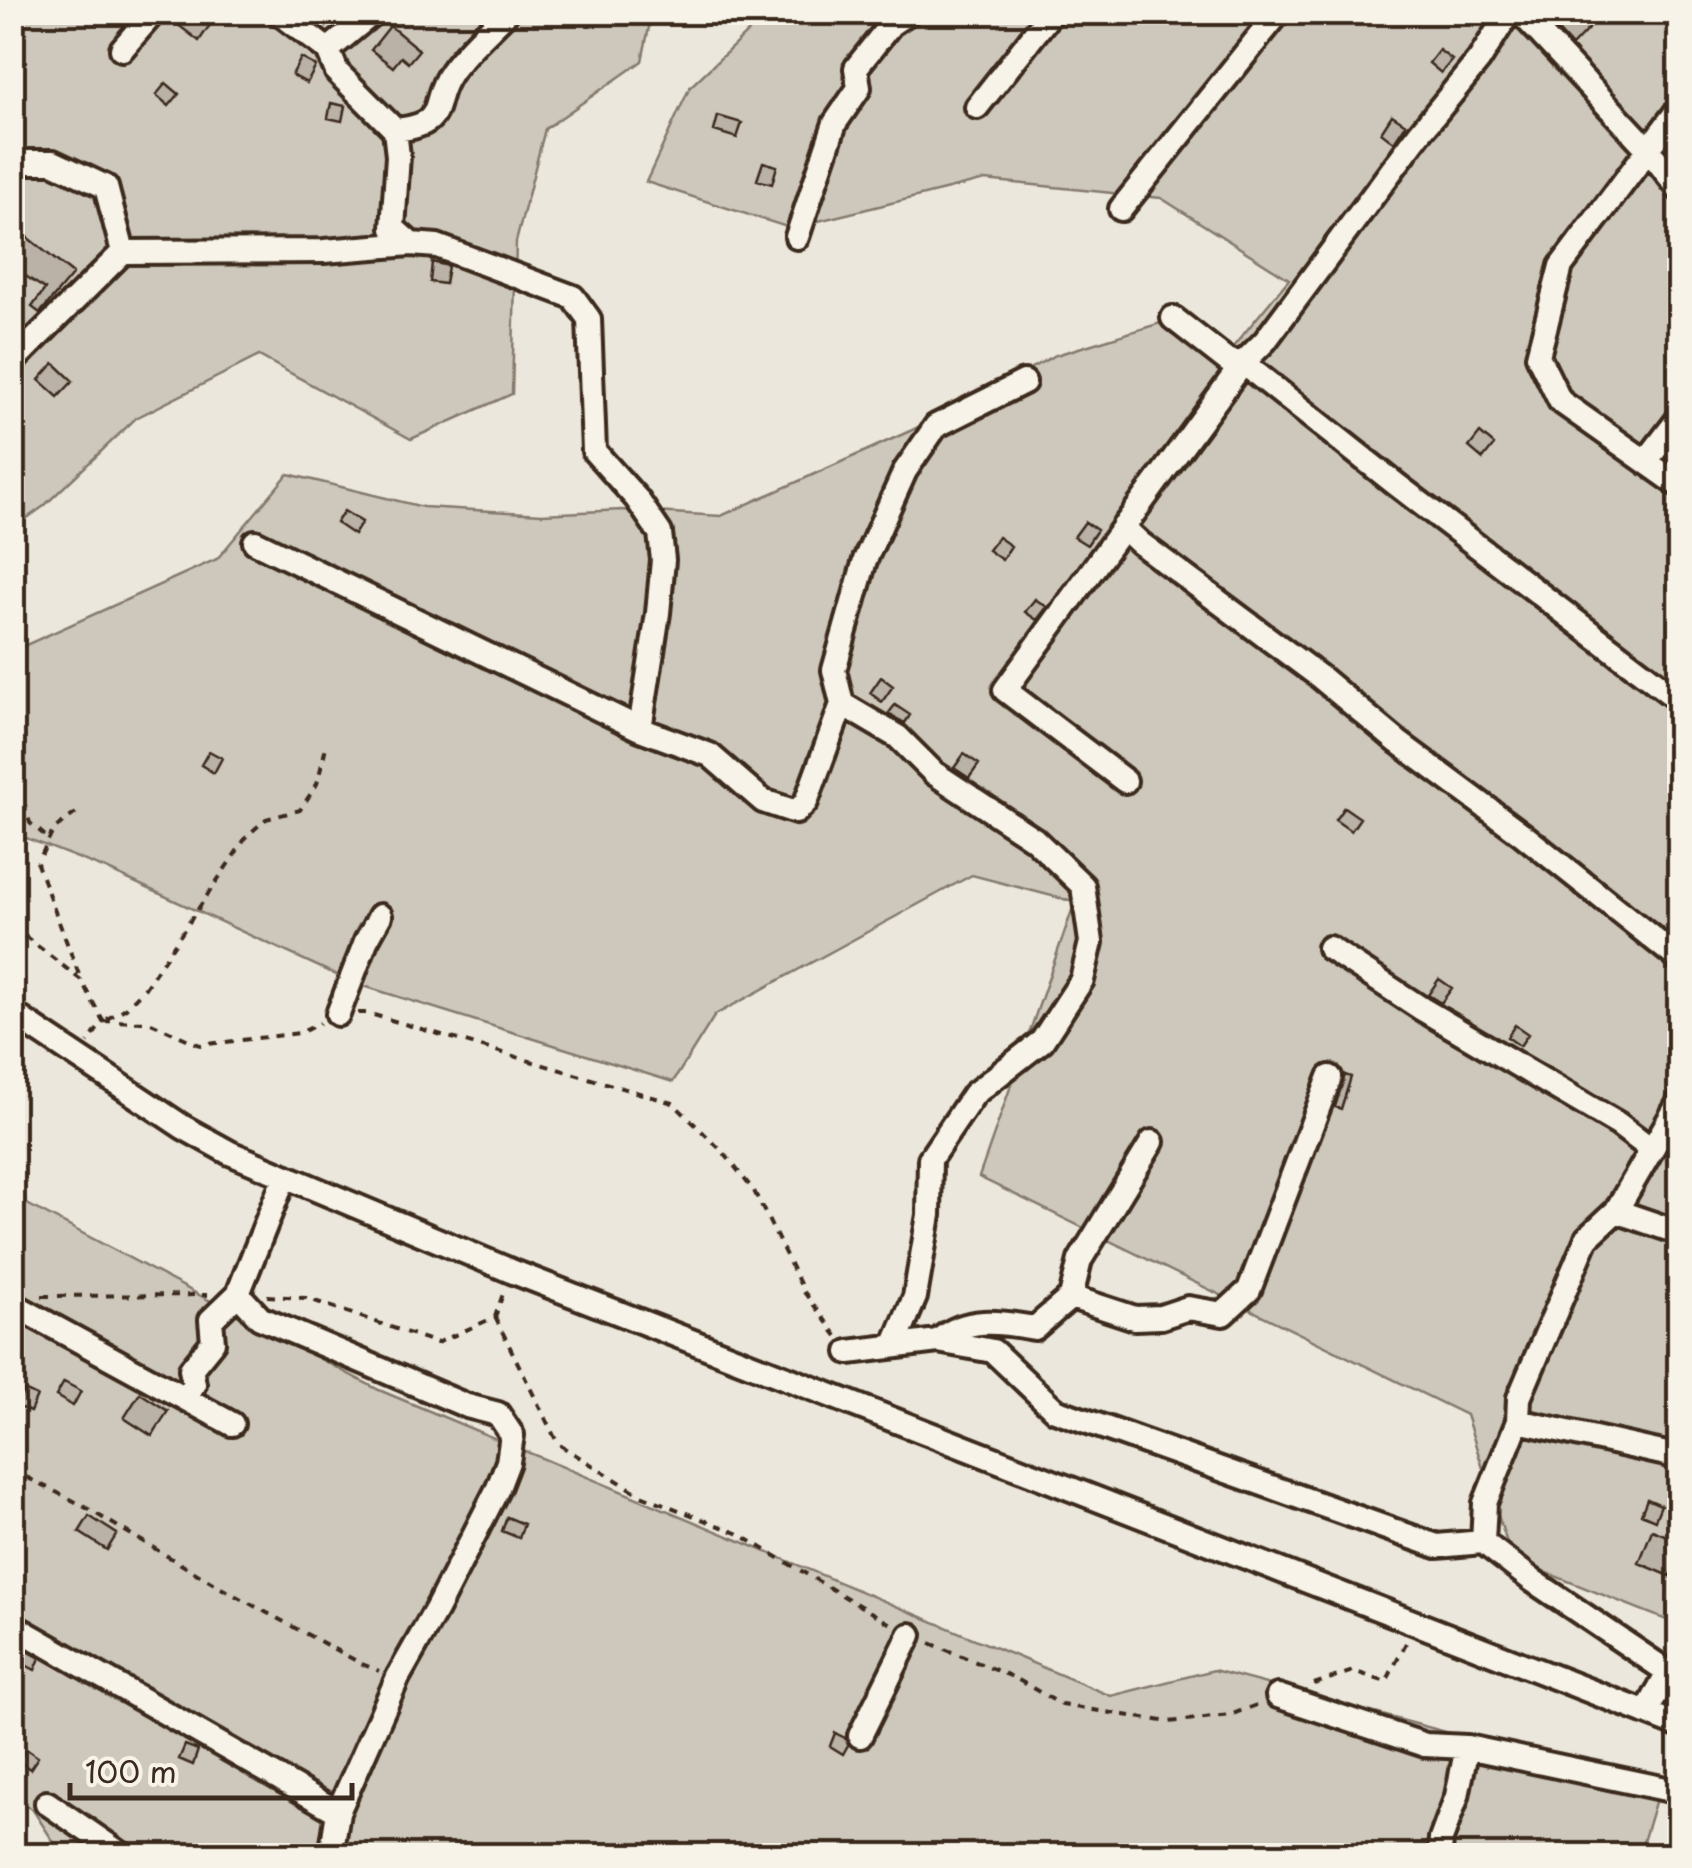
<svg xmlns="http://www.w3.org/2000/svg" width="1692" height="1868" font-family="'Playpen Sans',sans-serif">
<rect width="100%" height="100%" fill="#ece7dc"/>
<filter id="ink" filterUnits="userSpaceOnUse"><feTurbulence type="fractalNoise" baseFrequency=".01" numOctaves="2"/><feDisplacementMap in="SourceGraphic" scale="20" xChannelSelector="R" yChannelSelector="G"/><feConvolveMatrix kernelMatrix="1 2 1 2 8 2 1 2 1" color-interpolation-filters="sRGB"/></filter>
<g filter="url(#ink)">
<path fill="#cec8bc" stroke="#84796d" stroke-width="2.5" d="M13,13H652L642,61L545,129L516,242L512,394L411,439L259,356L136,418L44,506L13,528Z
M768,13H1679V1625L1512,1559L1466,1415L979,1177L1075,902L972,875L715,1015L673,1082L354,983L106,869L13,833L12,655L19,648L217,559L288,474L423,507L542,514L622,510L721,516L910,431L1056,355L1164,322L1228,353L1289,279L1161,198L985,180L790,228L646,182L690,87Z
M12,1196L379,1390L1111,1696L1214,1670L1659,1789L1639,1855H62L33,1810L13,1796Z"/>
<path fill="#bab2a7" stroke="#3b2a1e" stroke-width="2.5" d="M169,12H199L212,22L199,41L168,17Z
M1548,12H1575L1590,27L1572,46L1545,16Z
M390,26L419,50L408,63L401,57L393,67L371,50Z
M1439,50L1452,60L1441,73L1429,63Z
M301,58L316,66L307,83L292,75Z
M166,83L179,94L169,106L156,95Z
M331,103L345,106L342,121L328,118Z
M1392,115L1406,124L1394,142L1381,132Z
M718,116L742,123L737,138L714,131Z
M763,162L777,166L772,184L757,180Z
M12,225L73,274L40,313L32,307L45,289L12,267Z
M432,262L448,266L445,284L430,282Z
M54,363L73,381L58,397L39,380Z
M1480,433L1494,445L1483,459L1469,447Z
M344,511L362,522L354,535L336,523Z
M1085,522L1097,530L1087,545L1074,537Z
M998,537L1011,546L1002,560L988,550Z
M1035,599L1047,607L1037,620L1025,612Z
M881,677L893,686L882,702L870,693Z
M895,705L910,715L905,723L888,714Z
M209,751L222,758L214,773L201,765Z
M964,754L979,764L969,778L954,768Z
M1344,807L1360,818L1351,831L1335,820Z
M1439,979L1452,988L1441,1003L1428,995Z
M1515,1025L1528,1034L1520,1046L1507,1037Z
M1345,1075L1351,1077L1341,1109L1335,1107Z
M64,1382L81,1391L73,1406L56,1396Z
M24,1390L37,1396L30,1412L17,1406Z
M140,1393L168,1411L152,1436L124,1418Z
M1647,1499L1661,1505L1655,1520L1641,1514Z
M89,1516L117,1534L107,1550L79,1532Z
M507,1517L524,1524L519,1538L502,1531Z
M1652,1530L1680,1541V1553L1670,1576L1639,1563Z
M24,1649L40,1658L35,1670L18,1661Z
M835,1733L845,1738L848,1745L843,1754L830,1746Z
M185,1745L198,1750L193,1765L179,1759Z
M26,1749L38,1757L30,1769L18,1761Z"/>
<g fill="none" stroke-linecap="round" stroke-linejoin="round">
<defs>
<path id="minor" d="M278,12L328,50L337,72L395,130L398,156L393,228L411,244
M1520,12L1648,149L1680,190
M122,49L154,12
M328,50L374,12
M977,107L1052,12
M1680,107L1561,266L1538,356L1560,401L1680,486
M395,130C451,124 428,104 451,72C466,50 489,31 507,12
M12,157L19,162H53L106,187L123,252
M1121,209L1279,12
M797,237L835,123L859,88L856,68L891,24L909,12
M1173,318L1228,361L1243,363L1397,485L1680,701
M12,362L123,252L324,251L411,244L437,246L573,297L589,319L594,451L637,499L660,533L663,560L658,613L640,729
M1647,460L1680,417
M1123,527L1140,543L1320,677L1398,742L1522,834L1680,960
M255,542L640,729L710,755L763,801L796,812L806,802L842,704L834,670L865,560L905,471L936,426L1024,382
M842,704L898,737L934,773L1034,839L1083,886L1091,942L1082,980L1042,1041L974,1094L930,1159L929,1215L915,1297L894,1346
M1125,781L1005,690L1243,363L1265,341L1418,135L1479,60L1509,12
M1329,948L1422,1009L1618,1124L1651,1149
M12,1013L183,1127L230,1153L511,1271L1680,1726
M338,1014L366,941L380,916
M285,1176L238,1294L260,1318L467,1406L498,1414L512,1435L508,1462L498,1488L437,1608L398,1677L338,1812
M1616,1211L1680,1233
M1071,1297L1080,1260L1152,1142
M12,1304L232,1424
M938,1341C966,1316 1000,1322 1035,1328L1071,1297L1135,1318L1161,1317L1188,1308L1223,1314L1249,1290L1330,1077
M849,1352L938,1341L993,1351L1055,1410L1437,1546L1483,1542L1532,1580L1668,1672L1646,1713
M185,1397L194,1384L191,1369L213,1342L211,1320L238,1294
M1518,1421L1680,1457
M1483,1542L1485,1503L1518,1421L1519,1398L1587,1238L1616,1211L1680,1101
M12,1625L338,1812L331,1856
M1278,1696L1425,1745L1467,1747L1680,1792
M860,1736L910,1635
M47,1803L124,1856
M1436,1856L1440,1853L1441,1839L1457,1796L1467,1747"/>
</defs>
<use href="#minor" stroke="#3b2a1e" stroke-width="30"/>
<path stroke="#3b2a1e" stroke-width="4" stroke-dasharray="8 8" stroke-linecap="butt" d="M19,788L30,823L49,839
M76,813L54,829L37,864L81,980
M12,926L81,980L103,1021L88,1043
M358,1013H367L673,1103L723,1152L754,1191L804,1292L837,1336
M107,1019L126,1008L145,988L247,836L266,819L300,810L317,784L326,747
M103,1021L149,1022L200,1045L300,1033L320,1023
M42,1296L208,1295
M267,1296L306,1298L437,1343L495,1317L505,1288
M495,1317L558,1444L641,1495L737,1533L894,1626
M12,1470L78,1503L221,1588L362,1664L379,1671
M930,1643L1015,1678L1062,1705L1169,1722L1230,1715L1262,1703
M1314,1684L1353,1671L1386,1682L1406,1643"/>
<use href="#minor" stroke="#f7f3e8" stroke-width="22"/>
</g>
</g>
<rect width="1692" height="1868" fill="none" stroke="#f7f3e8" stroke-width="50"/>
<rect x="25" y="25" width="1642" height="1818" fill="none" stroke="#3b2a1e" stroke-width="4" filter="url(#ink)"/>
<path d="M70 1783v15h282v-15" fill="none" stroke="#3b2a1e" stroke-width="5"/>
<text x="85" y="1783" font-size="30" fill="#3b2a1e" stroke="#f7f3e8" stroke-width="8" paint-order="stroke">100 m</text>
</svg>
